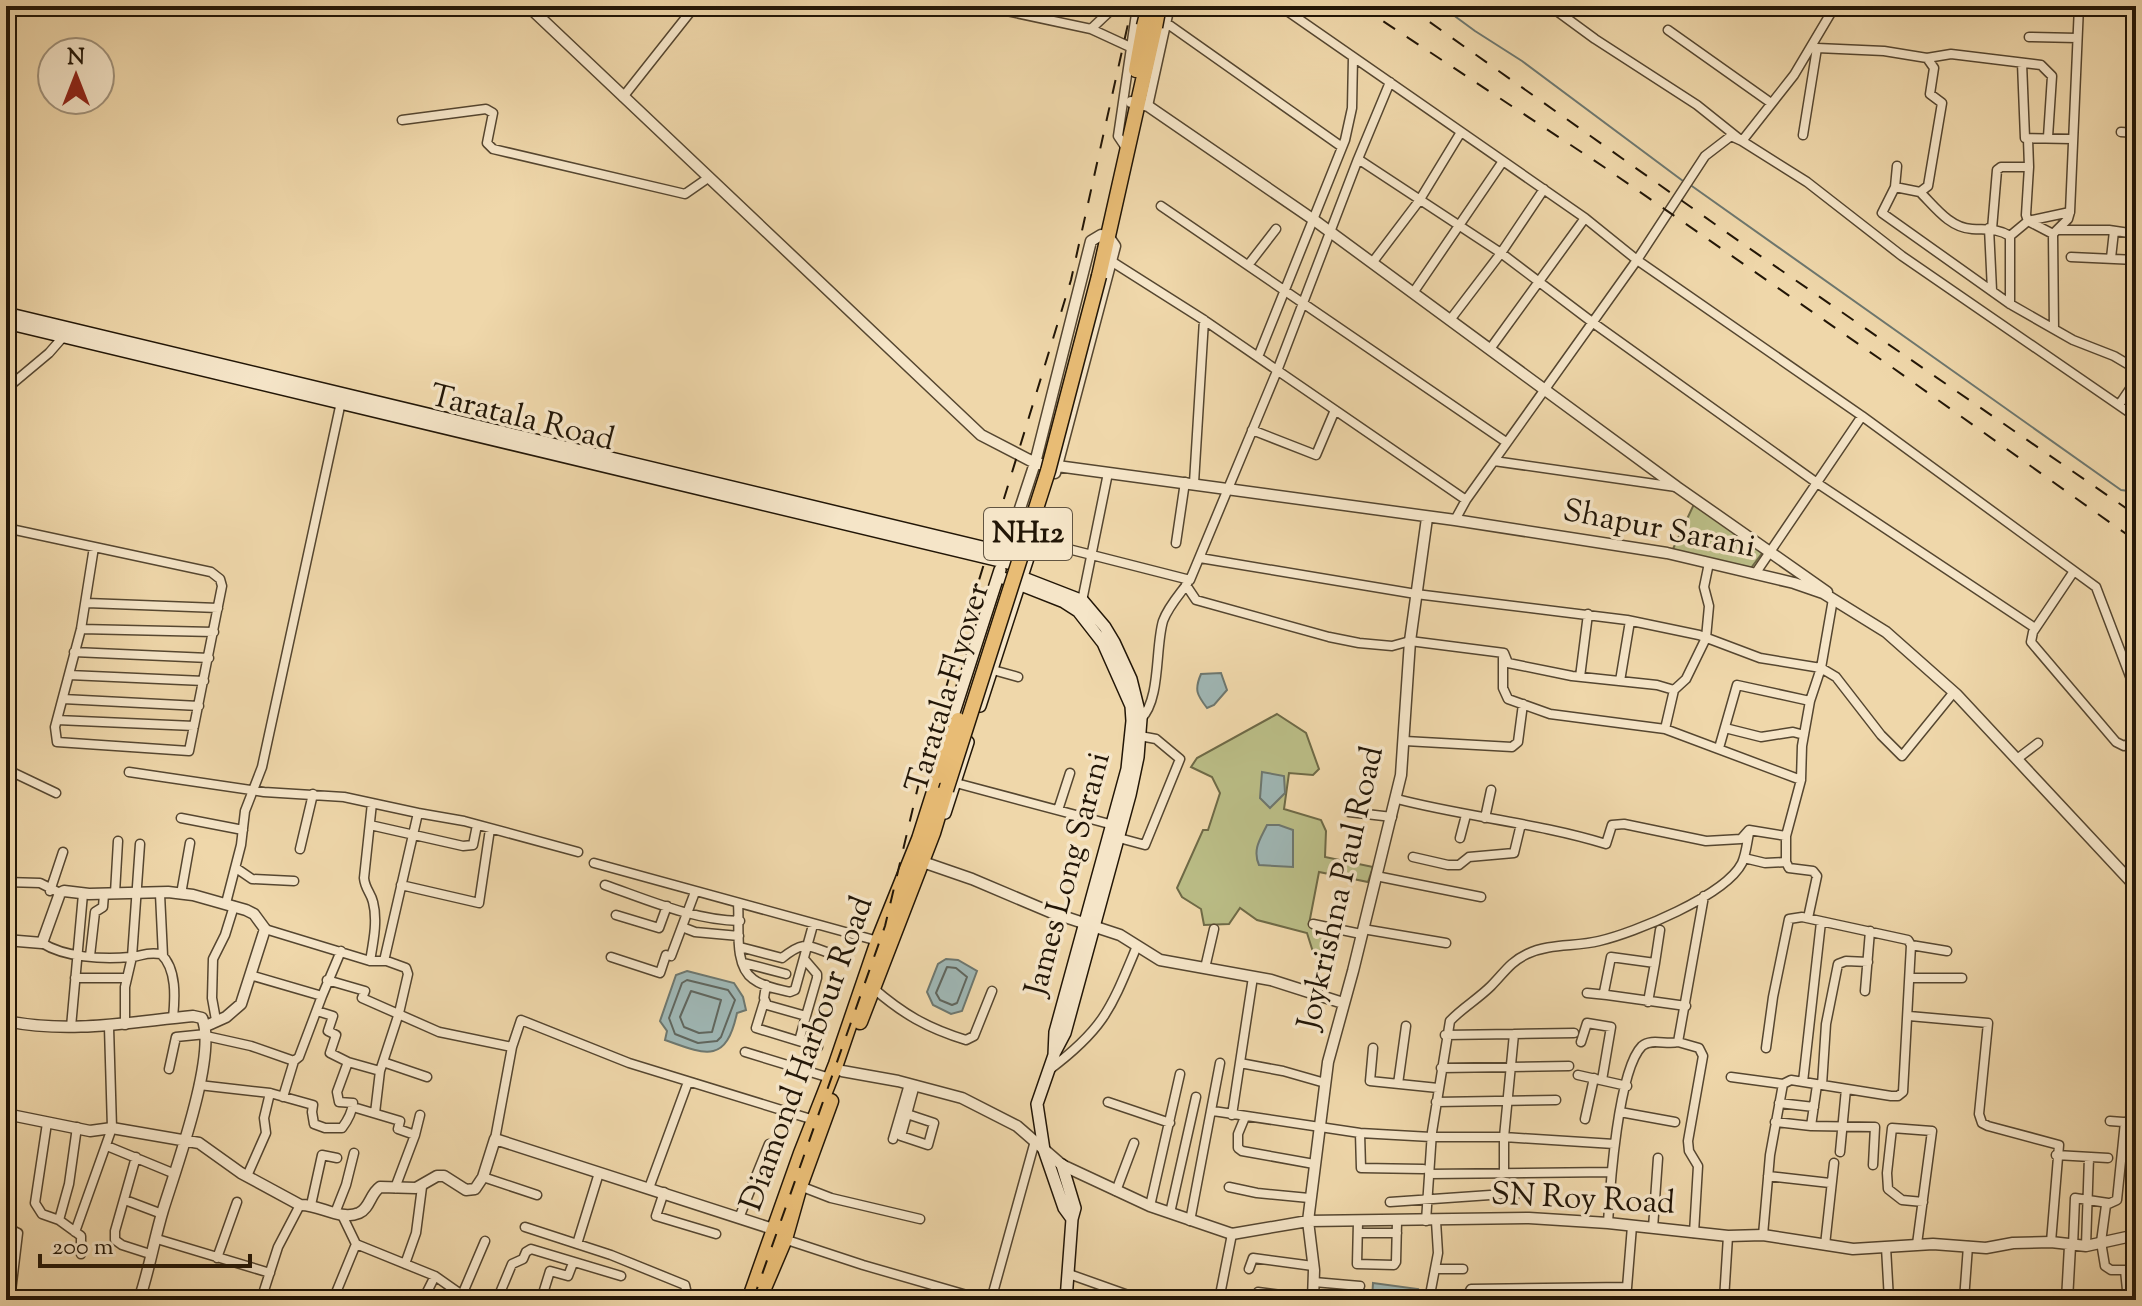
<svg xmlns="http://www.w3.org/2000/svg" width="2142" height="1306" font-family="'Sorts Mill Goudy',serif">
<rect width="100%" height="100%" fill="#efd7aa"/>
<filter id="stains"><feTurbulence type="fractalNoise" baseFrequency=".0025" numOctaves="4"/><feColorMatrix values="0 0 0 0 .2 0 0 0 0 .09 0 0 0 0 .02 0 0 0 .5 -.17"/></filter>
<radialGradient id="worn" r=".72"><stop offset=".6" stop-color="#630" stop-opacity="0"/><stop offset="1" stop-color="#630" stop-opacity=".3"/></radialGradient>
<path fill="#bbbe87" stroke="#6e6a47" stroke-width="2" d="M1695,502L1763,552L1751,568L1672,551Z
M1277,714L1306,733L1319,769L1313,775L1289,773L1284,809L1321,820L1326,831L1325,857L1373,867L1368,882L1319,872L1309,924L1334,929V956L1313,952L1307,933L1257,920L1240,908L1229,924L1204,925L1201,909L1182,897L1177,888L1203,830H1208L1220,793L1212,777L1191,767L1197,758Z"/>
<path fill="#9fb7b5" stroke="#6d776f" stroke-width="2" d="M1221,673L1227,690L1214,705L1207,708C1197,695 1194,690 1201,674Z
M1262,772L1284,776L1285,793L1270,808L1260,798Z
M1267,825H1279L1293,830V867L1259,865C1252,849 1261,838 1267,825Z
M946,959L958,960L977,971L962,1011L951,1014L933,1005L927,992L938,964Z
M687,971L734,983L743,997L746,1010L737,1013C726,1064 706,1055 665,1040L667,1031L660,1021L676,975Z
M1373,1283L1418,1289L1416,1300H1372Z"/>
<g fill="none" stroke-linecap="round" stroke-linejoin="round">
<path stroke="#60665e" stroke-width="2" d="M947,967L956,968L967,977L957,1003L952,1005L940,1000L936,993Z
M687,980L728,990L735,1000L721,1037L717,1041L698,1043L675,1034L669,1018L682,983Z
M691,991L721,1000L712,1032L699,1033L684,1027L680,1017Z"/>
<path stroke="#6d776f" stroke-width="2" d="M1441,6L1475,31L1522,61L1683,181
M1689,184L2121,490L2136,492"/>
<defs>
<path id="minor" d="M983,6L1091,29L1130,47
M1280,6L1585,218L1637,260L1862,416L2096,587L2136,692
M1550,6L1595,39L1697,105L1742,141L1807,182L1902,256L2136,417
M2049,6L2078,8
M1091,29L1110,11L1137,10L1165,22L1342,147
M1668,30L1771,103
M2029,37L2077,38
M1927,58L1951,54L2041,65L2052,76L2048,137
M2022,63L2025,138L2072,139
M623,97L695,6
M1148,106L1170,6
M402,120L486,109L493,113L487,143L493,149L685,194L708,178
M2121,132L2136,133
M1803,135L1817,48L1884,51L1927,58L1934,68L1930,94L1942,103L1928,186L1920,192L1895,187L1897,166
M2028,139L2029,167L2026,215L2028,221L2053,234
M1124,145L1118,136L1137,7
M1358,159L1390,82
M1895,187L1882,213L2010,304L2073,340L2114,356L2136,369
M1920,192C1935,207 1950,228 1972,229C1987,230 1997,228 2010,236V304
M1161,206L1506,442
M1989,228L1992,290
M1992,229L1997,170L2001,167H2029
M2058,230H2109L2136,234
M2010,236L2028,221L2070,212
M2071,257L2136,260
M2111,258L2114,231
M1111,261L1204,320L1466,500
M1372,263L1419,201L1461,132
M1249,264L1276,229
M1413,293L1503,161
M1450,320L1501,253L1544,189
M2054,329L2053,234L2068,219L2070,212L2079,6
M1490,349L1585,218
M1258,357L1345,140L1352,108L1353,57
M6,389L49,353L63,337
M2119,405L2136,380
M1252,430L1316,455L1335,410
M1494,461L1676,487
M1194,483L1204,320
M1455,520L1466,500L1637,260L1705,156L1731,136L1742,141L1794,75L1835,6
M6,528L211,572L220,579L222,586L189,751L57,742L55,727L81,629L94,547
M1033,540L1190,580L1277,371L1358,159L1501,253L1592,322L1817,483L2035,628
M1176,543L1185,482
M1200,558L1416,594L1627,620L1699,635L1760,658L1821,668L1836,677L1881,735L1902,756L1954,692
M2074,571L2033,632L2031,642L2116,742L2124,746L2136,740
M1755,574L1862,416
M1186,585L1196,600L1329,637L1359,643L1392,646L1410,641L1504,653L1508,663L1572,676L1657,685L1674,690
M87,603L218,608
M1081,606L1108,473
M81,629L214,632
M74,652L209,658
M1503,658V688L1508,699L1550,714L1665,729L1801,780
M993,670L1018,677
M69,675L204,681
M1580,677L1588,614
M1620,681L1630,621
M63,699L199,706
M1141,719C1161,699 1155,648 1163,621C1168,607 1179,595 1187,584
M57,720L194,726
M1725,728L1761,737L1793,732L1804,735
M1665,729L1674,690L1686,679L1706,638L1709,606L1704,587L1709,563
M1405,741L1512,747L1518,742L1523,704
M1719,748L1737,685L1810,701
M2017,759L2038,743
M129,772L264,792L344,797L418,813
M6,779L12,772L56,793
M956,783L1117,826
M1397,799C1466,817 1538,823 1606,844L1612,825L1624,824L1706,841L1741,839L1749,830L1786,836L1801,780L1802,746L1810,701L1821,668L1833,599
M1058,810L1070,773
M1349,812L1392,817
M181,818L243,830
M1485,818L1491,790
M370,825L463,846L473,845L477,825
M1786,836V862L1789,868L1813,871L1817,876L1808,918
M1119,838L1145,845L1180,759L1156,739L1140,736
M1460,838L1466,815
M300,849L313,794
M1413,857L1448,865H1459L1469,857L1514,853L1521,824
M1744,858L1765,863L1786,862
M594,863L878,941
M236,868L252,879L294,881
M1376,876L1481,897
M6,882L40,883L60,893
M401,885L479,903L490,829
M605,885C648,900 693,920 740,921
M50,891L63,852
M115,893L118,841
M160,894L163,956
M181,894L190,843
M226,903L241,845L245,811L262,767L341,402
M738,904C740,925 733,965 753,979C763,987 778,989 790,992L795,990L813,925
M616,915L659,928L667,906
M1313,924L1361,934
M682,927L695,932L739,936
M265,929L370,961H384L418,813L464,821L578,852
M1363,929L1446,943
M42,943C64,957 103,960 130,957C144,956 143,952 161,954C177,969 175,998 173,1018
M1911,945L1947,951
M740,947L782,958C806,939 807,946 835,955
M90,956L95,912L103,907L104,894
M671,956L695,892
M611,957L660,973L666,955
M370,961C373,943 378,921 373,902C371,893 365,889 364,878L372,803
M744,963L786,974
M1655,963L1660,930
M1205,968L1214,929
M250,975L322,996L341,951
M75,978H127
M1910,978H1962
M327,980L365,991L362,998L439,1032L512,1047
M766,985L764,998L767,1005L806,1016L817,978V974L805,960
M873,988C903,1014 927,1028 966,1040L974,1036L992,991
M1865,991L1870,931
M1587,993L1607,995
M764,1002L756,1028L818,1047
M1648,1002L1655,963L1611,957L1604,992L1607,995L1686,1006
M317,1011L333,1016L328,1031L336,1035L330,1053L348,1062
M1909,1016L1988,1023L1979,1114L1982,1123L1988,1126L2059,1145L2051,1242
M216,1020L212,998L213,959L225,935L234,906
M125,1025V987L132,957L140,844
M71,1027L83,894
M1514,1034L1574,1033
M1445,1035L1514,1034L1504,1137V1172
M206,1036L251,1046L294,1061L299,1057L322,996
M799,1041L806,1016
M1581,1042L1587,1023L1611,1027L1602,1080
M1678,1042L1699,1048L1703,1056L1688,1141L1689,1151L1698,1166L1694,1233
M1373,1048L1370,1081L1438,1088
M745,1052L830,1078
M383,1062L427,1077
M1240,1063L1283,1071L1325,1083
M1441,1068L1569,1066
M169,1069L176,1037L206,1034
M1049,1070C1105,1028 1111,1008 1137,946
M1578,1075L1627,1086
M2133,1076L2136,1077
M1731,1077L1783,1084
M1803,1082L1821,922
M1398,1084L1406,1026
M199,1085L270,1093L313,1105L312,1112L314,1124L325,1128H342C348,1120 352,1113 353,1103L339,1102L337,1092L348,1062L380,1071
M1822,1085L1826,1024L1838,964L1846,961L1868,962
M283,1097L294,1061
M1108,1102L1170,1123
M1436,1102L1556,1100
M1779,1103L1814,1107
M353,1107L400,1121L398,1129L415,1135
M1213,1111L1360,1133L1431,1137H1504L1614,1144
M1620,1112L1675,1122
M375,1113L380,1071L399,1013L408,974L406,968L384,960
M907,1114L934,1123L928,1145L901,1136C906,1119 910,1102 915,1085
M1232,1115L1253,977
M1245,1117L1238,1134V1148L1242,1151L1314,1164
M1585,1119L1594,1078
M2110,1121L2136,1123
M1775,1122L1811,1126L1875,1127L1873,1165
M2125,1122L2117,1200L2106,1205L2101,1242L2105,1266L2111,1270H2125L2128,1300
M47,1123L35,1203L42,1214L59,1220L81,1236V1254
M1811,1126L1817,1085
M1360,1133L1361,1168L1423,1169
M495,1139L512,1047L521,1020L629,1063L814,1120
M893,1139L909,1084
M107,1146L175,1174
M1840,1152L1846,1089
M2056,1155L2108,1158
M136,1157L115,1231V1240L122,1245L150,1254
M1429,1174L1611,1172
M247,1176L266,1133L264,1118L270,1093
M1768,1176L1830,1183
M483,1177L537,1195
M800,1186L831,1198L920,1219
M1229,1187L1257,1193L1309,1198
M395,1188L415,1135L420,1115
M649,1188L688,1082
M1116,1191L1134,1143
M664,1192L656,1216L716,1234
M125,1200L162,1214
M1390,1202L1519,1193
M311,1205L322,1155L337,1158
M1150,1206L1180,1074
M335,1213L346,1185L354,1153
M1170,1213L1196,1097
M342,1215L356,1244L435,1276L462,1295L485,1300
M739,1218L769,1144
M59,1220L69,1184L77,1127
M1190,1221L1220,1063
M1426,1221L1432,1132L1450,1021C1462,1008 1478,999 1491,986C1504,973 1510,962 1527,954C1550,943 1575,947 1599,941C1634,933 1725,896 1742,863C1746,854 1747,843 1749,833
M1358,1222L1357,1264L1394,1265L1396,1262L1397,1222
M1608,1223C1610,1187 1618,1070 1642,1046C1651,1038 1667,1045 1678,1042L1704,896
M6,1227L18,1233L10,1300
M525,1227L611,1255L685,1285L687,1294L702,1300
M1653,1228L1658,1158
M75,1232L112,1128L109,1027
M1358,1233H1397
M1763,1235L1770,1155L1783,1084L1791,1080L1891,1096H1898L1903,1092L1911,945L1908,940L1802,917L1789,919L1773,997L1766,1048
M157,1239L270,1273
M784,1239L863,1265L984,1300
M577,1244L599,1173
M1917,1244L1932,1131L1892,1128L1887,1173L1888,1189L1902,1200L1923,1202
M1825,1245L1834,1163
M2073,1246L2075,1198L2108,1203
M2086,1246L2089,1157
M1886,1247L1889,1300
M217,1258L237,1202
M405,1264L416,1233L422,1187
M1249,1269L1253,1258L1313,1266
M1435,1269H1463
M1069,1274L1142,1300
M1314,1282L1360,1286
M1258,1292L1313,1299
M141,1293L159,1300
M462,1295L485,1241
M173,1300L175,1297L187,1300
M261,1300L278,1247L300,1205
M333,1300L356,1244
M423,1300L435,1276
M497,1300L512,1264L523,1259L526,1252L531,1249L621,1276
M541,1300L550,1271L568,1276L573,1263
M991,1300L1035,1141
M1219,1300L1232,1234
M1429,1300L1438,1253L1436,1221
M1465,1300L1471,1289L1627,1287
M1626,1300L1632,1226
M1724,1300L1728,1236
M1964,1300L1968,1246"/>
<path id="tertiary" d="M528,6L981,435L1035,463L1455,520L1667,553L1794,583L1823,593L1886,632L1956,694L2136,887
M1131,102L1148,106L1314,220L1677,487L1827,592
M1055,473L1115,246L1108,236
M1005,554L1035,463L1091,241L1101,235
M1028,558L1036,530
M917,860L972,879L1050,912L1120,935L1160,960L1271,980L1343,1003
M6,940L42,943L60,893L64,891L89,894L168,892L193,895L246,910L254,914L265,929L241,1004L226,1017L206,1026
M6,1021C71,1034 129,1022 193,1016L202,1018C218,1053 175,1171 163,1210C154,1240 149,1271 139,1300
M842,1071L898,1081L962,1098L1017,1126L1062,1165L1150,1206L1232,1234L1308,1221L1529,1218L1608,1223L1728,1236L1763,1235L1853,1249L1933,1244L1986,1248L2013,1243L2051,1242L2086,1246L2136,1235
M6,1114L90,1131L112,1128L199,1143L241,1173L300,1205C319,1204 340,1221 359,1213C370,1208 370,1194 380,1187L416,1188L437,1176H444L466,1190L475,1189L483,1177L495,1139L773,1229
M1313,1300L1314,1270L1308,1221L1328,1062L1353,971L1401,775L1410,641L1427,518
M2067,1300L2070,1246"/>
<path id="secondary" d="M6,313L1028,558L980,706
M6,323L1025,567
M1016,575L1083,601L1105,627L1114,642L1131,679L1141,719L1138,757L1130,795L1065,1033L1055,1052
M998,576L1064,602L1078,611L1103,643L1131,706L1132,721L1127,769L1055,1032L1054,1055L1037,1104L1044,1150L1064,1208L1072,1219
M949,728L1000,570
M945,813L968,742
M1062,1165L1075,1208L1072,1219L1066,1300"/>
<path id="trunk" d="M1136,70L1144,26
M1099,276L1155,27
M860,1022L933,833L946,790
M749,1300L801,1153L836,1064L878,941L919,839L939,776
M759,1300L785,1239L800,1186L831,1101"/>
</defs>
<use href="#minor" stroke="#554630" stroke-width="11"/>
<use href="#tertiary" stroke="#554630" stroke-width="13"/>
<use href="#secondary" stroke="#221607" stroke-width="14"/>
<use href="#trunk" stroke="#221607" stroke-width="17"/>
<use href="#minor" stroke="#f5e5c8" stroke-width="8"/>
<use href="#tertiary" stroke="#f5e5c8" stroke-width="10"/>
<use href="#secondary" stroke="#f5e5c8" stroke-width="11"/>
<use href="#trunk" stroke="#e8bc75" stroke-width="14"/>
<path stroke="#221607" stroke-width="2" stroke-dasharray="14 14" stroke-linecap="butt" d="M1360,6L1604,167L1893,368L2136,541
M1407,6L1743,244L2136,515
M753,1300L885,926L926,753L1071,280L1132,6"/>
<defs>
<path id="trunk-bridge" d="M1144,26L1149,6
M1155,27L1159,6
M939,776L958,720
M946,790L1048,471L1099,276"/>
</defs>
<use href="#trunk-bridge" stroke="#221607" stroke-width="17" stroke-linecap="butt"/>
<use href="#trunk-bridge" stroke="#e8bc75" stroke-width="14"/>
</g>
<g text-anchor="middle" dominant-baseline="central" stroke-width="7" stroke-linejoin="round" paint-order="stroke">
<rect fill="#f5e5c8" stroke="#615441" stroke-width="2" x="984" y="508" width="88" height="52" rx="6"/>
<g font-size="30" font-weight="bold" fill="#221607">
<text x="1028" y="534">NH12</text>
</g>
<g font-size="32" fill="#221607" stroke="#f5e5c8">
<text transform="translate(522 419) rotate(14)">Taratala Road</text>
<text transform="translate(1659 530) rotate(11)">Shapur Sarani</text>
<text transform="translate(949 688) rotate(-73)">Taratala Flyover</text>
<text transform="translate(1069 874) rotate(-75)">James Long Sarani</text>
<text transform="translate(1342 888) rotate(-77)">Joykrishna Paul Road</text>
<text transform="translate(808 1054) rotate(-70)">Diamond Harbour Road</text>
<text transform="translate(1583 1200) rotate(3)">SN Roy Road</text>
</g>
</g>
<rect width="2142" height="1306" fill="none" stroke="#efd7aa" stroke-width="32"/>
<rect x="8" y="8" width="2126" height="1290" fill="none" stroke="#221607" stroke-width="4"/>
<rect x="16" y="16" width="2110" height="1274" fill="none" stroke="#221607" stroke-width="2"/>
<g transform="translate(76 76)"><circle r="38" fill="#f5e5c8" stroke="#a1927b" stroke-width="2"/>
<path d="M0-6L14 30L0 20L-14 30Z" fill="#8f2418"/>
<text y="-12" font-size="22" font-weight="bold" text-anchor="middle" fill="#221607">N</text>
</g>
<path d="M40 1254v12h210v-12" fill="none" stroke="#221607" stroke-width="4"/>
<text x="52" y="1254" font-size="24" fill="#221607" stroke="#f5e5c8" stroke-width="6" paint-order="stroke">200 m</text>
<rect width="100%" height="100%" filter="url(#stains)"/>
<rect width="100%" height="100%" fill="url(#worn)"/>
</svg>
